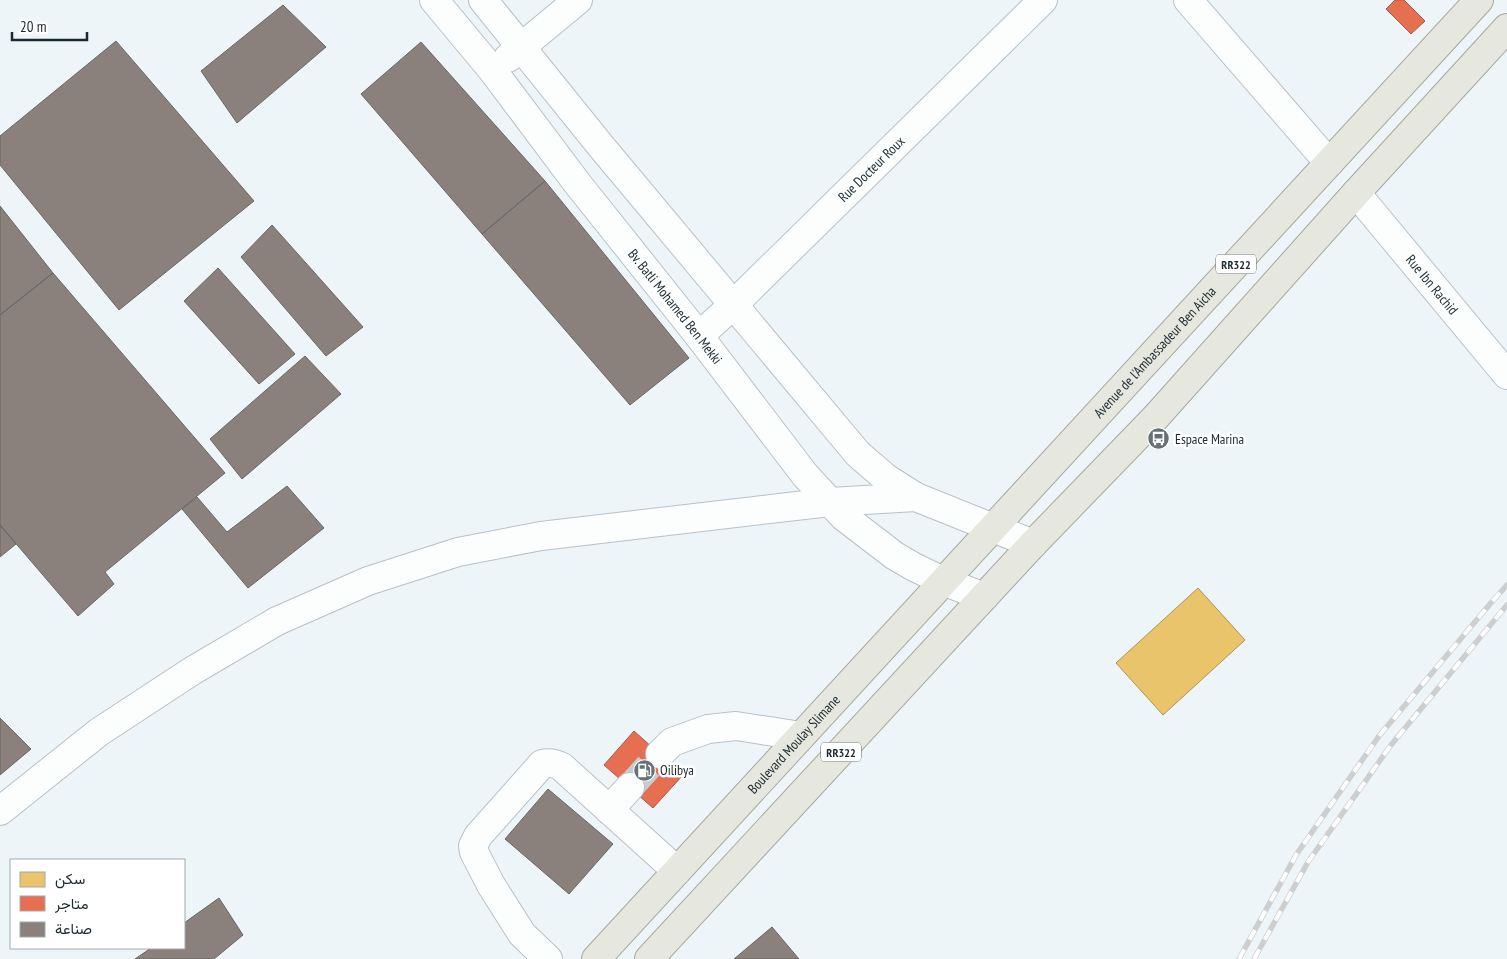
<svg xmlns="http://www.w3.org/2000/svg" width="1507" height="959" font-family="'PT Sans Narrow',Vazirmatn,sans-serif">
<rect width="100%" height="100%" fill="#edf5f8"/>
<path fill="#e9c46a" stroke="#ac9659" d="M1198,588L1245,640L1163,715L1116,663Z"/>
<path fill="#e76f51" stroke="#aa5a47" d="M1395,0H1404L1425,21L1411,34L1386,9Z
M634,731L683,775L653,808L604,765Z"/>
<path fill="#8a817c" stroke="#696765" d="M283,5L326,47L237,123L201,71Z
M116,41L254,201L119,310L0,165V136Z
M421,42L545,181L482,234L361,94Z
M545,181L689,358L630,405L482,234Z
M0,206L53,273L0,315Z
M272,225L363,327L326,356L241,257Z
M218,268L295,354L259,384L184,301Z
M53,273L225,473L105,572L114,584L78,616L0,525V315Z
M305,356L341,394L242,479L210,439Z
M287,486L324,528L248,588L182,509L197,497L227,532Z
M0,525L16,544L0,557Z
M0,718L31,749L0,775Z
M548,789L613,844L569,894L505,839Z
M219,898L243,935L214,959H135L151,948H184V923Z
M772,927L799,959H734Z"/>
<g fill="none" stroke-linecap="round" stroke-linejoin="round">
<path stroke="#c3ccd0" stroke-width="28" stroke-dasharray="28 14" stroke-linecap="butt" d="M630,787L660,754"/>
<defs>
<g id="minor">
<path id="s1" d="M434,0L493,71L577,183L699,336L805,475L844,517L895,556L914,567L943,581L984,597"/>
<path d="M483,0L600,145L858,454L886,478L916,497L1033,544"/>
<path d="M1188,0L1329,163"/>
<path d="M508,58L578,0"/>
<path id="s2" d="M1356,193L1507,375"/>
<path id="s3" d="M699,336L733,305L1043,0"/>
<path d="M660,754L672,742L708,729L736,726L801,736"/>
<path d="M609,810L630,787"/>
<path d="M0,811L99,732L192,671L277,621L368,581L458,552L541,536L830,502L916,497"/>
<path d="M548,959L522,934L491,885L474,852L473,846L478,836L542,764C550,762 555,763 562,767L677,871"/>
</g>
<g id="major">
<path id="s4" d="M596,959L1479,0"/>
<path d="M649,959L1033,544L1155,418L1356,193L1507,28"/>
</g>
</defs>
<use href="#minor" stroke="#b8c1c6" stroke-width="30"/>
<use href="#major" stroke="#a6a99b" stroke-width="30"/>
<use href="#minor" stroke="#fcfefe" stroke-width="28"/>
<use href="#major" stroke="#e6e7de" stroke-width="28"/>
<defs>
<path id="rail" d="M1239,959L1296,855L1379,736L1490,604L1507,585
M1254,959L1308,862L1391,745L1507,605"/>
</defs>
<use href="#rail" stroke="#cccfcf" stroke-width="5.5"/>
<use href="#rail" stroke="#fff" stroke-width="4" stroke-dasharray="11" stroke-linecap="butt"/>
</g>
<defs>
<symbol id="bus-disc" viewBox="-11 -11 22 22"><circle r="9.5" fill="#657176" stroke="#fff"/><path d="M-5-6H5V4H4V6H2V4H-2V6H-4V4H-5ZM-3.5-4V0h7V-4ZM-3.5 1.2v1.5H-2V1.2ZM2 1.2v1.5H3.5V1.2Z" fill="#fff"/></symbol>
<symbol id="fuel-disc" viewBox="-11 -11 22 22"><circle r="9.5" fill="#657176" stroke="#fff"/><path d="M-5.5-6h7V0h2V4h1.3V-2.5L3-4.5l.8-.8L6-3V5H2.5V1h-1V6h-7ZM-4.2-4.7v3.2H.2V-4.7Z" fill="#fff"/></symbol>
</defs>
<g fill-rule="evenodd">
<use href="#bus-disc" x="1146" y="426" width="25" height="25"/>
<use href="#fuel-disc" x="632" y="758" width="25" height="25"/>
</g>
<g text-anchor="middle" dominant-baseline="central" stroke-width="5" stroke-linejoin="round" paint-order="stroke">
<g fill="#fff" stroke="#606a6e" stroke-width="1">
<rect x="1216" y="254.5" width="40" height="19" rx="4"/>
<rect x="821" y="742.5" width="40" height="19" rx="4"/>
</g>
<g font-size="12" font-weight="bold" fill="#1c2a30">
<text x="1236" y="264">RR322</text>
<text x="841" y="752">RR322</text>
</g>
<g font-size="14" fill="#1c2a30" stroke="#fff">
<text stroke="none"><textPath href="#s3" startOffset="240">Rue Docteur Roux</textPath></text>
<text stroke="none"><textPath href="#s2" startOffset="119">Rue Ibn Rachid</textPath></text>
<text stroke="none"><textPath href="#s1" startOffset="390">Bv. Batli Mohamed Ben Mekki</textPath></text>
<text stroke="none"><textPath href="#s4" startOffset="825">Avenue de l'Ambassadeur Ben Aicha</textPath></text>
<text stroke="none"><textPath href="#s4" startOffset="292">Boulevard Moulay Slimane</textPath></text>
</g>
<g font-size="14" fill="#1c2a30" stroke="#fff" text-anchor="start">
<text x="1175" y="439">Espace Marina</text>
<text x="660" y="770">Oilibya</text>
</g>
</g>
<rect x="10" y="859" width="175" height="90" fill="#ffffff" stroke="#a4aaac"/>
<rect x="20" y="872" width="25" height="15" fill="#e9c46a" stroke="#a4aaac"/>
<text x="55" y="884" font-size="15" fill="#1c2a30">سكن</text>
<rect x="20" y="896" width="25" height="15" fill="#e76f51" stroke="#a4aaac"/>
<text x="55" y="909" font-size="15" fill="#1c2a30">متاجر</text>
<rect x="20" y="922" width="25" height="15" fill="#8a817c" stroke="#a4aaac"/>
<text x="55" y="934" font-size="15" fill="#1c2a30">صناعة</text>
<path d="M12 32v8h75v-8" fill="none" stroke="#1c2a30" stroke-width="2.5"/>
<text x="20" y="32" font-size="15" fill="#1c2a30" stroke="#ffffff" stroke-width="4" paint-order="stroke">20 m</text>
</svg>
